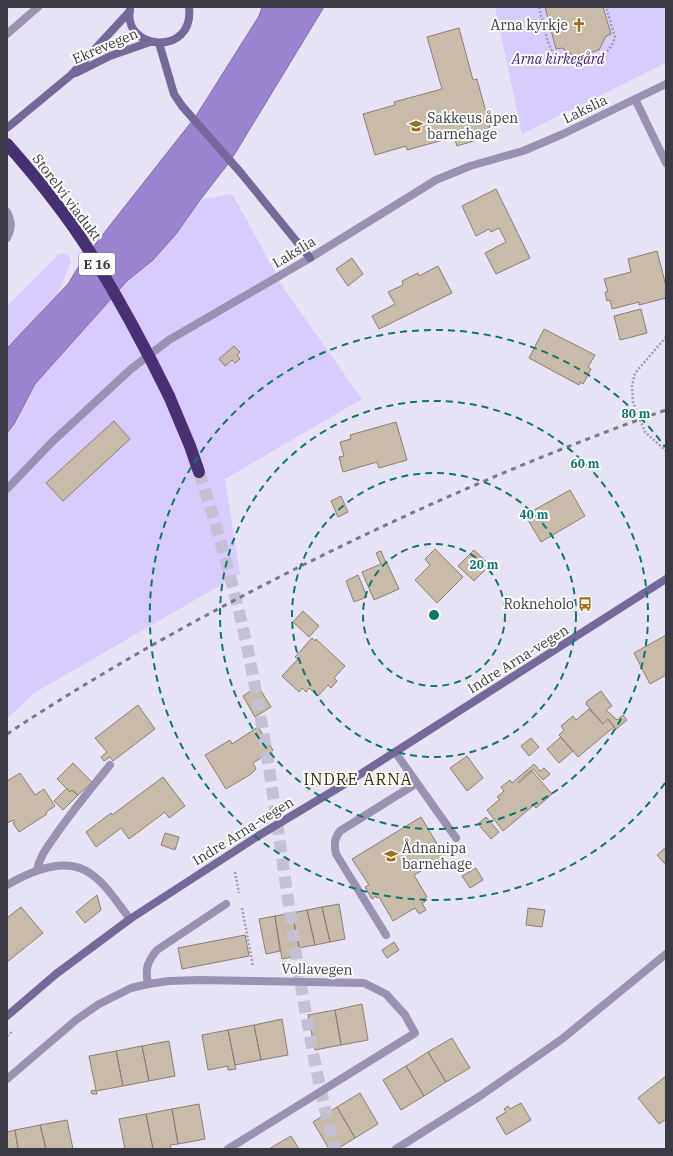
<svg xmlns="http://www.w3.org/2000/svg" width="673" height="1156" font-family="'IBM Plex Serif',serif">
<rect width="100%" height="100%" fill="#e7e2f6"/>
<path fill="#d9cbfd" d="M495,7H666V63L522,134Z
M232,194L248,222L284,289L362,399L225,479L240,574L34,693L7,719V434L14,424L35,384L127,281L153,260L176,234L200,200Z
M63,253L69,256L71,262L57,296L7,346V306L59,254Z"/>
<path fill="#9b84d0" stroke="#7e6ea5" d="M262,7H324L231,160L200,200L176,234L153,260L127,281L35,384L14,424L7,433V348L68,284L82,261L196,116L259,16Z"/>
<path fill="#c8bbaa" stroke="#8b806f" d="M545,7H603L611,34L606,36L599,50L575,57L562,48L556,49Z
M459,28L473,80L477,79L490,127L488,128L490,136L457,146L454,137L407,150L406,146L375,155L363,114L395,105L394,102L442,89L427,37Z
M496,189L530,258L496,274L485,253L506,242L499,228L491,232L489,229L476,236L462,206Z
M657,251L666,286V298L639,305V302L612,309L610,300L607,301L605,292H608L604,279L631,272L628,259Z
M352,258L363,274L348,286L336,269Z
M438,266L452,293L379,329L372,316L395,304L388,292L403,285L402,281L418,273L419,276Z
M641,309L647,333L620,340L614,316Z
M544,329L595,355L588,367L591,369L583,384L580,382L579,385L529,358Z
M234,346L240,352L237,355L240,359L235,363L232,360L225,366L219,359Z
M114,421L130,439L63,501L46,483Z
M396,422L407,460L379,468L377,462L343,472L339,457L344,456L340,442L351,439L350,435Z
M570,490L585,516L541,542L525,515Z
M341,496L348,512L338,517L331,501Z
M435,549L463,577L437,603L415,580L430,565L425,559Z
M474,550L490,565L474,581L458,566Z
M381,551L385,561H386L399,589L374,600L362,572L381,564L376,553Z
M358,575L367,597L354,602L346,581Z
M303,611L319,626L309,637L293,622Z
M666,635V675L650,684L634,653Z
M312,638L315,641L316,639L345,666L334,678L337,681L331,688L328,685L318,696L309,688L306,692L302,688L299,692L282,676L298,659L295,657Z
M258,686L271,707L255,717L243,696Z
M601,691L612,706L606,710L617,720L623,715L627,720L616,729L608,719L603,724L586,704L587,701Z
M138,705L155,729L113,761L110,757L104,761L101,757L107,752L95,738Z
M589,709L603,724L608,719L614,727L578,757L559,735L564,730L561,726L573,716L576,720Z
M258,727L273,750L253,763L256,769L251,774L226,789L205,755L230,740L232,744Z
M561,737L573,751L559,763L547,749Z
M531,738L539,747L529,756L521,746Z
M467,756L483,778L467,791L450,768Z
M73,763L92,782L78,795L72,790L70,792L57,779Z
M534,764L540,771L544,768L550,774L543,780L533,769L518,782L519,783L532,771L552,794L536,808L534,805L503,831L487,810L500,799L497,797L504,791L501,787L510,780L512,783Z
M20,773L35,795L44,789L55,806L46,812L47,814L19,832L13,823L15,822L14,820L7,823V781Z
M163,777L185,806L169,818L165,812L129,839L121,828L96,847L86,832L111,813L112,815Z
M67,788L70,792L72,790L78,795L63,810L54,801Z
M421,817L445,857L414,875L427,897L423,899L425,902L422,903L426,910L419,914L415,908L393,921L379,897L377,898L376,896L372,899L365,887L369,885L352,859Z
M486,817L499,832L491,839L478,824Z
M165,833L179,837L175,850L161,845Z
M666,847V865L657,855Z
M476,868L483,880L470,888L462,876Z
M97,895L101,910L85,923L76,912Z
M339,904L345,939L330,942L322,907Z
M21,907L43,933L7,962V918Z
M322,907L330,942L315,945L307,910Z
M528,908L545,910L542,927L526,925Z
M307,910L315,945L299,948L292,913Z
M292,913L301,955L282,959L275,916Z
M275,916L280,951L266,954L259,919Z
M245,935L249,956L182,969L178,948Z
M394,942L399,950L387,958L382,950Z
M362,1004L368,1040L341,1045L335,1010Z
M335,1010L341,1045L315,1050L308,1015Z
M282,1019L288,1055L261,1060L254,1025Z
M254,1025L261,1060L235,1065L228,1030Z
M228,1030L236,1069L228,1070V1066L208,1070L202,1035Z
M452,1038L470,1068L446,1082L428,1052Z
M169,1041L175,1076L149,1081L142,1046Z
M142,1046L149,1081L123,1086L116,1051Z
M116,1051L123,1086L96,1091L97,1094H92L91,1091L96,1090L89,1056Z
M428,1052L446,1082L424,1096L406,1066Z
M406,1066L424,1096L401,1110L383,1080Z
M666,1076V1119L659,1124L638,1098Z
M360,1093L378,1124L355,1138L337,1107Z
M521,1103L531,1120L506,1135L496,1118L506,1112L504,1109L508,1106L510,1109Z
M199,1104L205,1139L178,1144L172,1109Z
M337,1107L355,1138L337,1149H329L313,1122Z
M172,1109L178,1144L170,1145L171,1149H153L146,1114Z
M146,1114L153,1149H125L119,1119Z
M67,1120L73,1149H46L40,1125Z
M40,1125L46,1149H18L15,1130Z
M15,1130L18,1149H7V1132Z
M291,1136L299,1149H269Z"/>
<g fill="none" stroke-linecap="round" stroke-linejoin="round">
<path stroke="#c5c0d2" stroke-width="12" stroke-dasharray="12 6" stroke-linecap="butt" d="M199,472C219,533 236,594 249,656C283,820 292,988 335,1149"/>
<path stroke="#a19dac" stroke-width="2.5" stroke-dasharray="2 2" stroke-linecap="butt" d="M539,7L547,39L552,52L562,60L578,62L595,60L605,54L612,45L615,37L606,7
M666,337L635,373L632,386L633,402L645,432L666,451
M235,872L239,893
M242,908L253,966
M7,1036L13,1031"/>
<path stroke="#9a91b3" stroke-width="8" d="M7,34L38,7
M635,99L666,163
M7,212C12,222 12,228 7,238
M395,752L456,838
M37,870C40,855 49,845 57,833C74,809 92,787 110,765
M386,935L336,854C334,844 334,839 340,831L417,783
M148,984C145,969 147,962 157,950L226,904"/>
<path stroke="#9a91b3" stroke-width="8" d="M7,489L52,442L131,369L169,340L310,258L436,180L470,166L523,151L563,134L666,84
M7,885C31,871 66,855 91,874C107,885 118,904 130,919
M7,1079L76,1020L99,1004L131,988L148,984L169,981L199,980L364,983L386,994L405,1015L415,1033L228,1149
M396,1149L480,1096L562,1039L666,954"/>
<path stroke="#766899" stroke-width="8" d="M130,9C122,51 195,57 189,7
M159,43L174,94L182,106L241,173L310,258
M76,73L110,56L150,42
M7,128L71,75L130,11
M7,1016L56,974L130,919L258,836L348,782L666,579"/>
<path stroke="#493074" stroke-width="12" d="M169,396L190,446L199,472"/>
<path stroke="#7b7884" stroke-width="3" stroke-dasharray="5 5" stroke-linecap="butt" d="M7,734C87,681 171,633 256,589C389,520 525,460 666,410"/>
<path stroke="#493074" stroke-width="12" d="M7,144C37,178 66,214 90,252C119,299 145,347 169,396"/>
</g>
<g fill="none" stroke="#0f766e" stroke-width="2" stroke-dasharray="7 5">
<circle cx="434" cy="615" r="71"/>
<circle cx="434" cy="615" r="142"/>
<circle cx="434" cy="615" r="214"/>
<path d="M665 783A285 285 0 1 1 665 447"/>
</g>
<defs>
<symbol id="church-bare" viewBox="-9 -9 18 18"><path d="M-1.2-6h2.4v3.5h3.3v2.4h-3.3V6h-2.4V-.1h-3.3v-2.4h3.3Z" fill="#9d6f20" stroke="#fff" stroke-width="2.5" paint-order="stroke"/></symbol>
<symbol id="school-bare" viewBox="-9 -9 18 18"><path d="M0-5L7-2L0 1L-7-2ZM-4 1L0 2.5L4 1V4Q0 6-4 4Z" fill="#9d6f20" stroke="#fff" stroke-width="2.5" paint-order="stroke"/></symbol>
<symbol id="bus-bare" viewBox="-9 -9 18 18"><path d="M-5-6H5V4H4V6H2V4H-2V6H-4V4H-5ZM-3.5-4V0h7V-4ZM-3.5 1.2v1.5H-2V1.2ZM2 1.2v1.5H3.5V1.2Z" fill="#9d6f20" stroke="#fff" stroke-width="2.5" paint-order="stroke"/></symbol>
</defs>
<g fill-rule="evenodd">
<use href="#church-bare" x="569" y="15" width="20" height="20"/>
<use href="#school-bare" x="406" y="116" width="20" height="20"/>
<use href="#bus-bare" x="575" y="594" width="20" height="20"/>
<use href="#school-bare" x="381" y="846" width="20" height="20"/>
</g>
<g text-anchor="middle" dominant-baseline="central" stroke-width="4" stroke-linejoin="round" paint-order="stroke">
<rect fill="#fff" stroke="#76747a" stroke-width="1" x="79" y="253" width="36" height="22" rx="3"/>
<g font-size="13" font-weight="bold" fill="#3b3941">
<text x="97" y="264">E 16</text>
</g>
<g font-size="14" fill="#3b3941" stroke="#fff" text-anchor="end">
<text x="568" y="25">Arna kyrkje</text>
<text x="427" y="118" text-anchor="start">Sakkeus åpen<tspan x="427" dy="16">barnehage</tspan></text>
<text x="574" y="604">Rokneholo</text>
<text x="402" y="848" text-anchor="start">Ådnanipa<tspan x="402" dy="16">barnehage</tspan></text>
</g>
<g font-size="14" fill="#3b3941" stroke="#fff">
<text transform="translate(105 46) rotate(-23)">Ekrevegen</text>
<text transform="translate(585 109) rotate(-26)">Lakslia</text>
<text transform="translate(67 197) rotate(53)">Storelvi viadukt</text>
<text transform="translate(294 252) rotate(-31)">Lakslia</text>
<text transform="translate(518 659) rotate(-32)">Indre Arna-vegen</text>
<text transform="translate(243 831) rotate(-32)">Indre Arna-vegen</text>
<text transform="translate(317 969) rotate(1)">Vollavegen</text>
</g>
<g font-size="14" font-style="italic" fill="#452079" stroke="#fff">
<text x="558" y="59">Arna kirkegård</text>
</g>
<g font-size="16" letter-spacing="1" fill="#402a04" stroke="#fff">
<text x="358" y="779">INDRE ARNA</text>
</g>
</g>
<circle cx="434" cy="615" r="6" fill="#0f766e" stroke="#fff" stroke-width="2"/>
<g font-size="12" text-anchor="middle" font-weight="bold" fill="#0f766e" stroke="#fff" stroke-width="4" stroke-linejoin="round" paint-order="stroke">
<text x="636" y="418">80 m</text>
<text x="585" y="468">60 m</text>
<text x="534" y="519">40 m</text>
<text x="484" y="569">20 m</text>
</g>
<rect width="673" height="1156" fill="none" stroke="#3b3941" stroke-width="16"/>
</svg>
